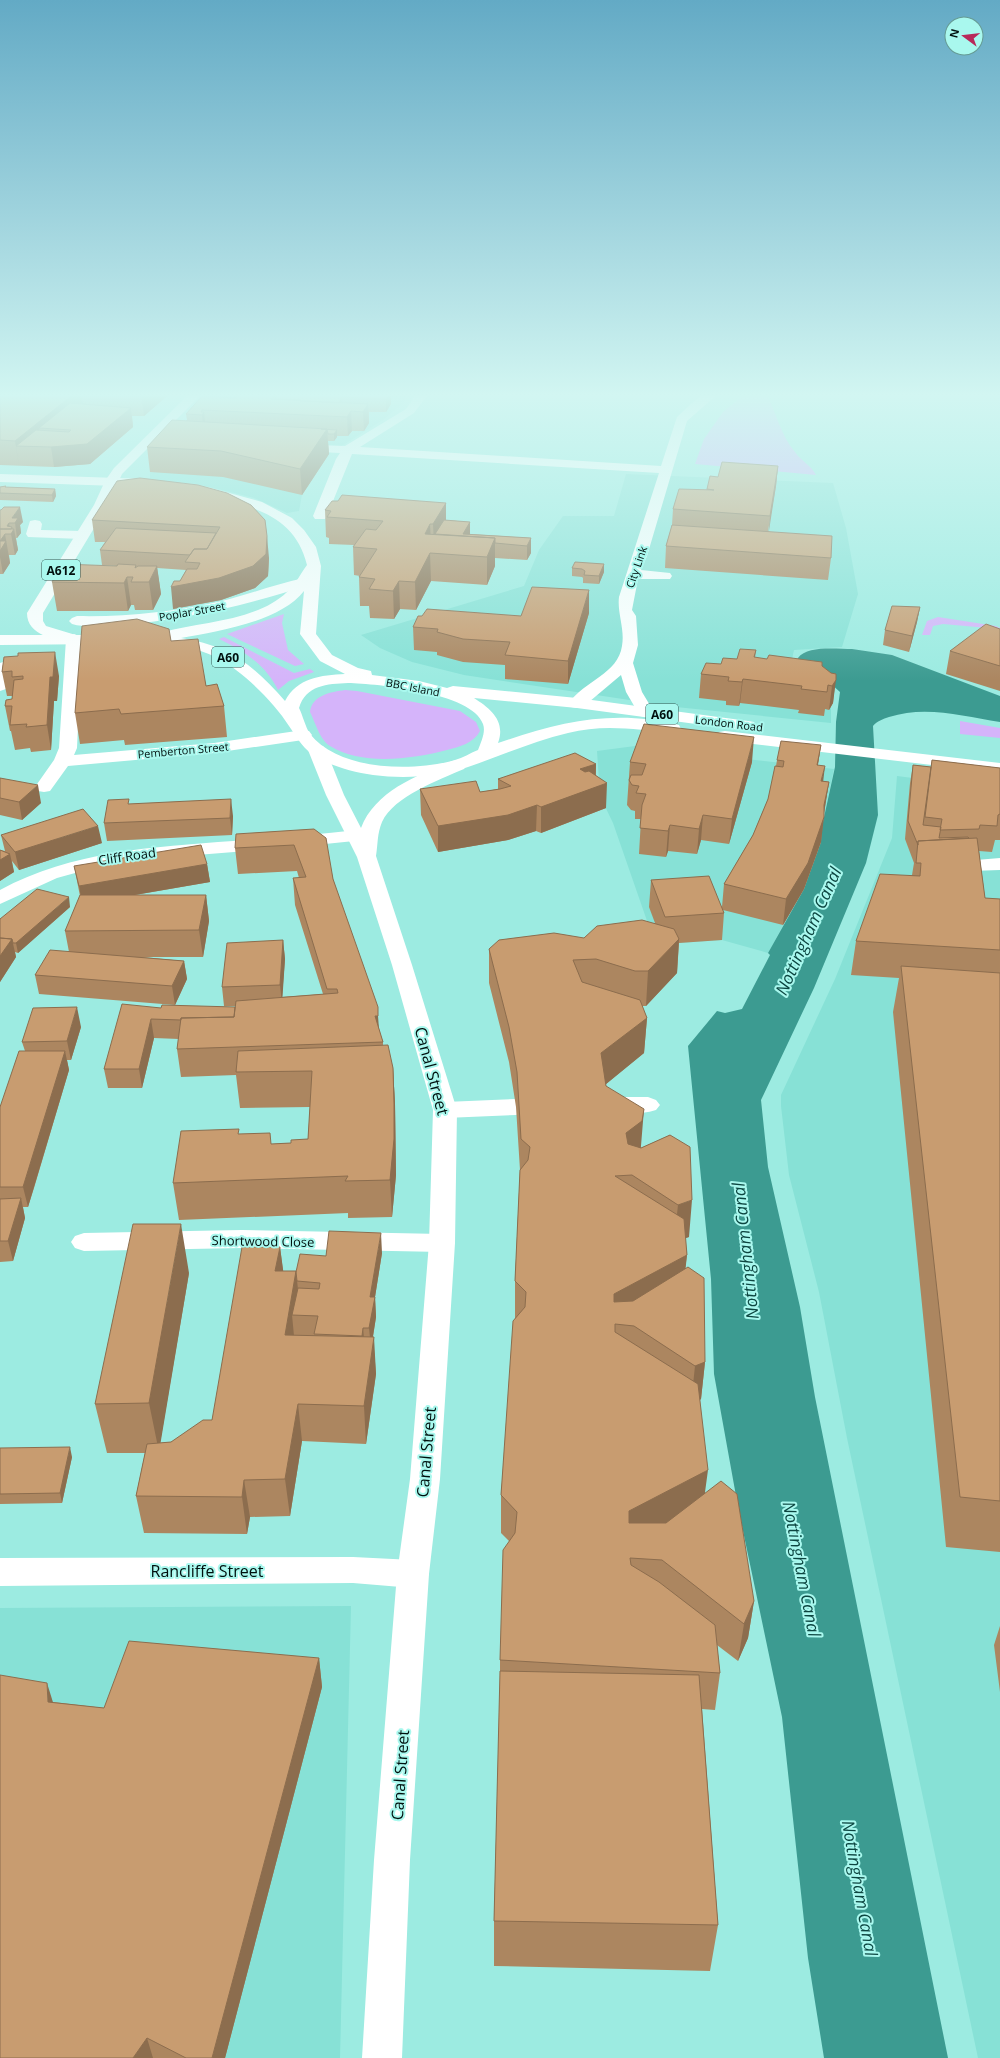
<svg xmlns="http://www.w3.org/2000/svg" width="1000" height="2058" font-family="'Open Sans',sans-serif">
<rect width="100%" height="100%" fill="#9cebe1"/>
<path fill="#87e1d6" d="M224,393H411L403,403L383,420L329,454L302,495L299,511L287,513L254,498L230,492L196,484L150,480V472Z
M626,474L833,483L846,528L858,594L842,647L794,650L788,678L831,692V723L676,707L464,675L412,662L380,648L361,635L524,586L539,550L563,516H614Z
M635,746L834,769L821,831V842L808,880L768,953L722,940L663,944L654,941L613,823L600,796L597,751Z
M897,776L1000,789V2058H978L847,1438L819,1292L789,1175L781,1106V1095L835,979L892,838Z
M351,1606L340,2058H0V1608Z"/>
<path fill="#d5b4fa" d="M746,393H766C776,412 781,436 795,452C801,461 811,465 816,475L695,464L704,439L723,412Z
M284,614L282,623L288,650L304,664L295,666L227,634Z
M938,617L996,626L1000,628V637L988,628L943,624L933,626L930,635H922L927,621Z
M224,637L294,673L310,669L314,672L289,681L278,690C265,664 244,651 219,639Z
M345,690L357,691L460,711L476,722L480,731C474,743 459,747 447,750C412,759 362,766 330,746C320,740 315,722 310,712C312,695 331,692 345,690Z
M960,721L1000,728V738L960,734Z"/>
<path fill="#3c9b91" d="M852,649L892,655L1000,696V722C963,716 925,705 889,717C883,719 877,721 873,726L878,815L866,863L814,988L761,1100L768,1167L800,1307L815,1397L948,2058H824L808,1958L782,1717L738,1507L714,1374L711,1279L688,1046L717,1011L725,1013L742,1009L770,955L768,953L804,889L821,842V831L835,767L836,722L840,692L830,683L794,676C795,671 795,662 798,658C807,645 837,649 852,649Z"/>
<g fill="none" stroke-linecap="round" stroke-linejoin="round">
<path fill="#fff" fill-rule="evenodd" d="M3,662L9,664L11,667L8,686L6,689L0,691V663Z
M1000,858V870L971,871L964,869L961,865L964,861Z
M608,1097H648L656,1100L660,1105L656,1110C640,1115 616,1115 600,1110L596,1105L600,1100Z
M516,1099L524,1102L528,1107L524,1112L516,1115L445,1118L437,1115L433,1110L437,1105L445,1102Z"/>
<path fill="#fff" fill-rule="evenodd" d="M417,393H429L414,413L360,447L661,466L677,417L692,403L705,393H719L687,421L647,556L641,570L670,573L672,576L670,579H638L632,610L636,616L638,645L633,663L642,692L654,712L652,716L646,717L640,716L626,692L621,675L583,707L577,708L571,707L569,703C584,681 618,674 622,646C625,629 617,613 619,597L659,473L352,454L327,516L325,519H315L313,516L336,459L340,453L298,451L294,450L292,447L294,444L345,446L406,409Z
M35,520L40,521L42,524L41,530L82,531L87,532L89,535L87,538L82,539L28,537L26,534L30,521Z
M304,578L309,579L311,582L309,585C247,605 183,621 117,625C103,626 86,628 72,624L69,621L72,618L77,616C126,617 174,612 222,601C250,594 276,584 304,578Z
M74,634L79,636L82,639L77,748L74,755L214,743L303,730L309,731L312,735L309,739L303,740L214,753L68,766L50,791L44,792L38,791L35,787L54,760L59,748L66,639L69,636Z
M357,830L364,832L366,836L364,840L286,848L159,858L104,865L57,878L0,904V890C72,851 153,847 233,841C274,838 316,835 357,830Z
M242,1230L442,1234L451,1237L455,1243L451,1249L442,1252L242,1248L84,1251L75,1248L71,1242L75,1236L84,1233Z
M353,1557L413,1560L424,1564L429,1574L424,1584L413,1588L353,1583L0,1586V1558Z"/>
<path fill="#fff" fill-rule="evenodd" d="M317,745L323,746L326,750L344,795L361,828C375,791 418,775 452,761L458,760L464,761L467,765L464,769C439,780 394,796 382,822C377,834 378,844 376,856L412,965L457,1110L455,1243L440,1479L429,1574L410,1860L402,2058H362L374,1860L397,1574L410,1479L429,1243L433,1110L392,965L357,857L326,795L308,750L311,746Z"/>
<path fill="#fff" fill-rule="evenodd" d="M190,393H203L122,474L108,505L43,613V621L46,626L79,636L82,639L79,642L74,644C55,639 27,636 27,613L94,505L105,481L114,468Z"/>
<path fill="#fff" fill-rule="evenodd" d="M0,474L147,479L153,483L147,487L0,482Z
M207,487L262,502L292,518L304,530L316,547L321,566L316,634L332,655L358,668L371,671L372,675L419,681L447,688L453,686L577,698L748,721L754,722L756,726L754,730L748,731L577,708L474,698C491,709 506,721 498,743C560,722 613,709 679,725L681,729L679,733L673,734C637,729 603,724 568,733C533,741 501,756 468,767C438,777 404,779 373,775C352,772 330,766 312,754C301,746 296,736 289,726C274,702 242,671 218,658C183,640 140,643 103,644C68,644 34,645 0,645V635H161L163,632C201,622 257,621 287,592C296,584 300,574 307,565C295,513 247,505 202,494L201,491ZM304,591L300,634L320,661L345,674C321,675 297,678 285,701C255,666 228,645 181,638C218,631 280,622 304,591ZM348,683C377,684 472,692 483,724C486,732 481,742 478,750C470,753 463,758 455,760C414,772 339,771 310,734C305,726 303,716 299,708C306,685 327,684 348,683Z
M725,731L1000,763V773L719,740L716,736L719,732Z"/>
</g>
<path fill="#ac8660" d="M0,393H166L167,396L144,416H132L133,427L90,464L54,467L0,465Z
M240,393H396L393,397H391V404L386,412H369V423L364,431H352L348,436H337V437L334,441H328L329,454L302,495L223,477L150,472L147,447L187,420L186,414L235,398Z
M778,466L776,486L768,531L831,558L828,580L665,568L666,546L672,525L673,509L707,489L718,477Z
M140,478L269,558L268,576L255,588L221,600L173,609L180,581L186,570L157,568L161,594L153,610H135L134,605H131L128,611H57L52,582L117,566L102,565L100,550L105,542H95L92,520Z
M6,486V487L55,489L56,496L53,502L0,500V487Z
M446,503V520L470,522V534L531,538V553L527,560L495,558V566L487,585L431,581L416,610L400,609L394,619L370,618L369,606H360L359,577L360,576L354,575L353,547L354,545L329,544V538L326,537L325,510Z
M0,510L23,522L20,525L21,533L17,538H16L18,550L15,555H9L10,563L3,574H0Z
M604,564V572L599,584L583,583V578L582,577L572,576V568Z
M920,607L917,622L909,652L883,645L885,630Z
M589,613L568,684L505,679V665L463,662L437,655V652L414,650L413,627L521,616Z
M1000,629V691L946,674L950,651Z
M171,641L206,686L224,706L227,737L125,745L124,740L80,744L75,713Z
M756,650L755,658L822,666L831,673L836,674L833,703L829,710L825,709L824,716L798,713L799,710L740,703L739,706L726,705V701L699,698L701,674L721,664L737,659Z
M4,657L59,676L57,701H54L51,750L31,752L30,748L15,750L11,731H10L5,706L12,699L13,696H7L2,672Z
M821,745L818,765L823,781L829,782L824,813L821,842L804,889L783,925L723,910L724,913L722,940L679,943L677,973L646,1006H642L647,1018L644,1053L606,1084V1086L641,1148L670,1135L689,1237L685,1238L687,1255L685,1269L705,1362L701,1399L700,1400L705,1493L754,1601L748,1638L738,1661L717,1645L720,1673L715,1710L702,1709L718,1925L710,1971L494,1966V1921L500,1684V1660L509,1541L501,1533V1495L515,1318V1281L520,1170L516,1107L509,1062L489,983V949L584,938L655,923L649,907L651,880L722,907L724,884L753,835L768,799L776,766L777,760Z
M932,760L1000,768V840H995L992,852L979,851L985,898L1000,899V1552L946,1547L893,1012L899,978L851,975L856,941L912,875L914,863L905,839L910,783L913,765L931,767Z
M630,762H752L729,844L701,840L697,854L668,851L666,857L639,854L641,819H635V811L631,810L627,805Z
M596,764V775L606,808L541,833L536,831L508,840L438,852L421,815L420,789L480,792L498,789V779Z
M0,778L41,803L22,820L0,815Z
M233,816L232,835L107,841L104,823Z
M314,829L333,879L383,1042V1046L393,1068L395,1104L396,1175L392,1217L348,1218V1213L179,1220L173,1183L239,1134L271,1144L291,1143L308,1139L310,1107L240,1108L236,1075L181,1077L177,1049L179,1039L154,1038L142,1088H108L104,1069L161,1008L235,1007L236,1006H224L222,987L283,940L285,959L282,997L323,994L295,905L293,878H299L297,871L238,874L235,848Z
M1,835L102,843L19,870L12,861L14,872L0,881V850L5,851Z
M207,864L210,882L135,895H206L209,921L203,957H143L184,961L187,979L175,1005L39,994L35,975L69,952L65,931L80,896L74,866Z
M70,907L18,953L15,952L16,957L0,982V919Z
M81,1027L71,1060H67L69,1070L34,1188L28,1207H23L25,1218L13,1261L0,1262V1107L25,1051L22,1042Z
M280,1247L283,1271H296L326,1256L382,1253L375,1297L376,1317L373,1337L376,1374L366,1444L302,1441L290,1516L250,1517L247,1534L144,1533L136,1496L145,1453H107L95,1404L189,1273L160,1443L171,1442L212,1420Z
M0,1448L72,1457L62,1503L0,1504Z
M1000,1626V1692L994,1645Z
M319,1658L322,1687L225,2058H0L53,1702L104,1708Z"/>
<path fill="#8c6d4e" d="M75,393H81L84,412L39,428L42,447L16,446L19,466L15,441Z
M141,393H166L167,396L144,416Z
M276,393L278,411L271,399Z
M390,393H391V404L386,412V399Z
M392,393H396L393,397Z
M342,397L343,410L335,408Z
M368,404L369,423L364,431L363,412Z
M131,408L133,427L90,464L54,467L51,447Z
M202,410V414L204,412L206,431L204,434L202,415L201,412Z
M351,411L352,431L348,436L347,417Z
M327,429L329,454L302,495L300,469Z
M337,430V437L334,441V434Z
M778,466L776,486L768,537L770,516Z
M55,489L56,496L53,502L52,495Z
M446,503V529L434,544L433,524Z
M20,507L23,522L20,525L21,533L17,538L15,523L12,518Z
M470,522V536L463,534Z
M9,523L10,529L12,527L13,531L14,529L18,550L15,555L11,534L7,526Z
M430,524L431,544L425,534Z
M5,534L10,563L3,574L0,557V541Z
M267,536L269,558L268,576L255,588L221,600L173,609L171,587Z
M495,538V566L487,585V557Z
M531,538V553L527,560V546Z
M430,553L431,581L416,610L415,582Z
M604,564V572L599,584V576Z
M157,566L161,594L153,610L149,582Z
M127,577L131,605L128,611L124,583Z
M399,581L400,609L394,619L393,591Z
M589,590V613L568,684V661Z
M920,607L917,622L909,652L912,636Z
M55,652L59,676L57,701H54L51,750L47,725L50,677Z
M743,679L740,703L739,706L742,682Z
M836,680L833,703L829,710L832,686Z
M754,737L752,762L729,844L732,819Z
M821,745L817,770V765Z
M596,764L595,787L607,783L606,808L541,833V807L580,769Z
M825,766L822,791L821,781Z
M829,782L825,807L822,823L824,817L821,842L804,889L783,925L786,899L824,805Z
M38,785L41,803L22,820L19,802Z
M231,799L233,816L232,835L230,818Z
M537,805L536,831L508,840L438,852V826Z
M703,815L701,840L697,854L699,829Z
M670,825L668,851L666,857L668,831Z
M98,826L102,843L19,870L15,852Z
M10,854L14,872L0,881V860Z
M207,864L210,882L82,904L79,886Z
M206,895L209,921L203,957L199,930Z
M69,897L70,907L18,953L16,943Z
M12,939L16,957L0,982V956Z
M679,939L677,973L646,1006L648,971Z
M283,940L285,959L282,1004L280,985Z
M184,961L187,979L175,1005L172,986Z
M77,1007L81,1027L71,1060L67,1041Z
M375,1016H378L380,1042Z
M647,1018L644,1053L600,1089L601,1053Z
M151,1019L154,1038L142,1088L139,1069Z
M65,1051L69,1070L28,1207L23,1187Z
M393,1068L395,1104L396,1175L392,1217L390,1180Z
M644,1109L640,1158L624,1170L626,1133Z
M21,1198L25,1218L13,1261L8,1241Z
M692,1200L689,1237L674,1242L678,1205Z
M181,1224L189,1273L159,1452L149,1403Z
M381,1233L382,1253L375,1297L376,1317L371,1348L369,1328L370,1297Z
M280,1247L285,1284L275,1271Z
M687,1255L683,1292L615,1324L612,1331L614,1294Z
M296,1271L300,1308L292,1315L294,1336L285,1335Z
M363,1328L365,1348L362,1336Z
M374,1337L376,1374L366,1444L364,1406Z
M705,1362L701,1399L691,1404L695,1366Z
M298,1404L302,1441L290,1516L285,1479Z
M70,1447L72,1457L62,1503L60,1493Z
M708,1470L703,1507L626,1548L629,1511Z
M244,1480L250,1517L247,1534L242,1497Z
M754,1601L748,1638L738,1661L744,1624Z
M319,1658L322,1687L225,2058H212Z
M47,1683L56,1712L48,1702Z
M147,2038L153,2058H133Z"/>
<path fill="#c89c70" stroke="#8c6d4e" d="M6,393H75L15,441L0,440V398Z
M240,393H276L271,399L368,404L363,412L351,411L347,417L202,410L201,412H204L202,415L186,414L202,396L235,398Z
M276,393H390L386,399L342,397L339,403L300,401L301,400L276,399Z
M70,403L131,408L87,444L51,447L16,446L36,430L69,432L71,430L39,428Z
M172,420L327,429L300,469L221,451L147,447Z
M321,429L337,430L334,434H328L327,429Z
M722,462L778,466L770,516L673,509L679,489L714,490L707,489L710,476L718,477Z
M140,478L198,485L227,493L251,505L265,520L267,536L266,554L253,566L219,578L171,587L174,581H180L187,569H197L200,563L185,562L194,549H207L220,527L92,520L117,481Z
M6,486L5,487L55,489L52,495L0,493V487Z
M342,495L446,503L433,524H430L425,534L495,538L487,557L430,553L415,582L399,581L393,591L369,589L375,579L359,577L377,549L353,547L366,529L376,530L383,521L327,517L331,511L325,510L332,501H338Z
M4,507H20L12,518H18L15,523H9L7,526L12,527L11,529H0V510H1Z
M444,520L470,522L463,534L531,538L527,546L495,543V538L435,534Z
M672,525L832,536L831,558L666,546Z
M116,528L216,533L207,549H194L190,555L100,550Z
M0,529H14L11,534H5L0,541Z
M0,541H6L0,551Z
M575,562L604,564L599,576L584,575L585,571L582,569L572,568Z
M62,564L117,566L118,564L136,565L135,568L138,566H157L149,582H131L133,577H127L124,583L52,582Z
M532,587L589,590L568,661L505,655L510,642L463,639L437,632L438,629L413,627L418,616H422L427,609L521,616Z
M892,606L920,607L912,636L885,630Z
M137,619L169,629L171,641L198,639L206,686L217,684L224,706L121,714L119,709L75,713L82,626Z
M986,624L1000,629V666L950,651Z
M740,649L756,650L754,657L767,659L769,655L822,662V666L831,673L836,674V680L832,686L828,685L827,692L801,689L802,686L743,679L742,682L728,681L729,677L701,674L706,663L721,664L723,658L737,659Z
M55,652L53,677H50L47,725L26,727L27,724L10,725L12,706H5L6,700L12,699L14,680L23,679V676L12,677V671L2,672L4,657L18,656V653Z
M644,724L754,737L732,819L703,815L699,829L670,825L668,831L640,828L642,805L646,794L636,793L639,786L632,785L629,780L631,775H642L646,764L630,762Z
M781,741L821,745L817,765L825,766L821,781L829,782L824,805V817L808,863L786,899L724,884L753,835L768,799L775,766L783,767L784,761L777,760Z
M575,753L596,764L580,769L585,772L589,771L607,783L541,807L537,805L508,815L438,826L420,789L476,781L480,792L500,789L511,786L498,779Z
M932,760L1000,768V814L998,815L997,826L980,825L979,829L940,830L942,819L925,817Z
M913,765L931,767L923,825L941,827L939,838L968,837L969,838L918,841V845L908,821Z
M0,778L38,785L19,802L0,798Z
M129,799L128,804L231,799L230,818L104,823L108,800Z
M83,809L98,826L15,852L1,835Z
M314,829L326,838L333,879L378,1007V1016H375L383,1042L177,1049L181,1018L234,1017L236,1001L338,993L337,989H327L293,878L306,877L294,845L235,848L236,834Z
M977,838L985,898L1000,899V950L856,941L880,874L920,876L921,863H916L918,841Z
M201,845L207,864L79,886L74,866Z
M0,850L10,854L0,860Z
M709,876L724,913L665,917L651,880Z
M37,889L69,897L16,943H13L12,939L0,938V919Z
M80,895H206L199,930L65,931Z
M642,920L674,929L679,939L648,971H635L596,959L573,960L582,982L640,1000L647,1018L601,1053L606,1086L644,1109L642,1121L626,1133L628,1144L641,1148L670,1135L690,1147L692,1200L678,1205L632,1175L615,1176L684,1219L687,1255L614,1294V1302L633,1301L688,1267L704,1278L705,1362L695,1366L634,1326L615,1324V1332L698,1384L708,1470L629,1511V1523H666L721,1481L737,1494L754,1601L744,1624L662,1560L630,1558L631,1565L659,1582L715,1625L720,1673L500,1660L503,1550L515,1533L517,1512L501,1495L513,1321L525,1307L526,1292L515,1281L520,1170L528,1160L530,1147L521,1139L517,1072L509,1027L489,949L499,940L554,933L584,938L597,926Z
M0,938L12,939L0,956Z
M283,940L280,985L222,987L227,943Z
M50,950L184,961L172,986L35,975Z
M901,966L1000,973V1501L960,1497Z
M122,1004L161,1008L162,1005L235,1007L234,1017L181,1018V1020L151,1019L139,1069H104Z
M77,1007L67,1041L22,1042L33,1008Z
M388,1045L393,1068L394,1104V1139L390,1180L345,1181L348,1176L173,1183L181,1131L239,1129L238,1134L270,1133L271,1144L291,1143V1140L308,1139L312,1071L236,1072L238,1051Z
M19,1051H65L23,1187H0V1107Z
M21,1198L8,1241H0V1199Z
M133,1224H181L149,1403L95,1404Z
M329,1231L381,1233L370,1297H375L369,1328H363L362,1336L314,1334L318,1316L292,1315L298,1288L319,1289L320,1283L297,1281L296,1272L300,1254L326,1256Z
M242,1247H280L275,1271H296L285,1335L374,1337L364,1406L298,1404L285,1479L244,1480L242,1497L136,1496L147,1444L171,1442L203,1420H212Z
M70,1447L60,1493L0,1494V1448Z
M129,1641L319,1658L212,2058H186L147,2038L133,2058H0V1675L47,1683L48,1702L104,1708Z
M500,1671L699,1675L718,1925L494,1921Z"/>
<linearGradient id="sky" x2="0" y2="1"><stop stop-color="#63aac5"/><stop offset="0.58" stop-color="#d2f6f2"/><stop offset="1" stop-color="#d2f6f2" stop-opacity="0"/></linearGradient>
<rect width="1000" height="681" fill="url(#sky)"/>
<g text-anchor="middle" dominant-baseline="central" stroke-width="4" stroke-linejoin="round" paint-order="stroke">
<g font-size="11" fill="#00100e" stroke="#a9f8ee">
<text transform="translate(636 567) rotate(-71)">City Link</text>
<text transform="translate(192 611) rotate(-10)">Poplar Street</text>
<text transform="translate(413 687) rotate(11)">BBC Island</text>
<text transform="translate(729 723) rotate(7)">London Road</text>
<text transform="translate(183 750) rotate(-5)">Pemberton Street</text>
</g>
<g fill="#a9f8ee" stroke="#335651" stroke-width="1">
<rect x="42" y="560" width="38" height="20" rx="3"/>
<rect x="212" y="647" width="32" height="20" rx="3"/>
<rect x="646" y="704" width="32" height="20" rx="3"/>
</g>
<g font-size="12" font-weight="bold" fill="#00100e">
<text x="61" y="570">A612</text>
<text x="228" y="657">A60</text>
<text x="662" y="714">A60</text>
</g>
<g font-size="13" fill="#00100e" stroke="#a9f8ee">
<text transform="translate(127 856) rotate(-8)">Cliff Road</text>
<text transform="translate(263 1241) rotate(1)">Shortwood Close</text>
</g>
<g font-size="16" fill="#00100e" stroke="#a9f8ee">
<text transform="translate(432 1071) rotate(75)">Canal Street</text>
<text transform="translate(426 1452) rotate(-85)">Canal Street</text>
<text x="207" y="1571">Rancliffe Street</text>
<text transform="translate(400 1775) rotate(-86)">Canal Street</text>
</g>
<g font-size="17" font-style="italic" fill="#0c4540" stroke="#a9f8ee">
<text transform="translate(808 931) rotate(-66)">Nottingham Canal</text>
<text transform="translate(745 1251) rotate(-96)">Nottingham Canal</text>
<text transform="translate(802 1569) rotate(79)">Nottingham Canal</text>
<text transform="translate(860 1888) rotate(80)">Nottingham Canal</text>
</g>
</g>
<g transform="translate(964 36) rotate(285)"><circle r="19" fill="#a9f8ee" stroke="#659b94"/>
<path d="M0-3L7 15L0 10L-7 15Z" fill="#b8295a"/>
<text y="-6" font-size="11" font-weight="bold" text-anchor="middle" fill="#00100e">N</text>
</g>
</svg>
